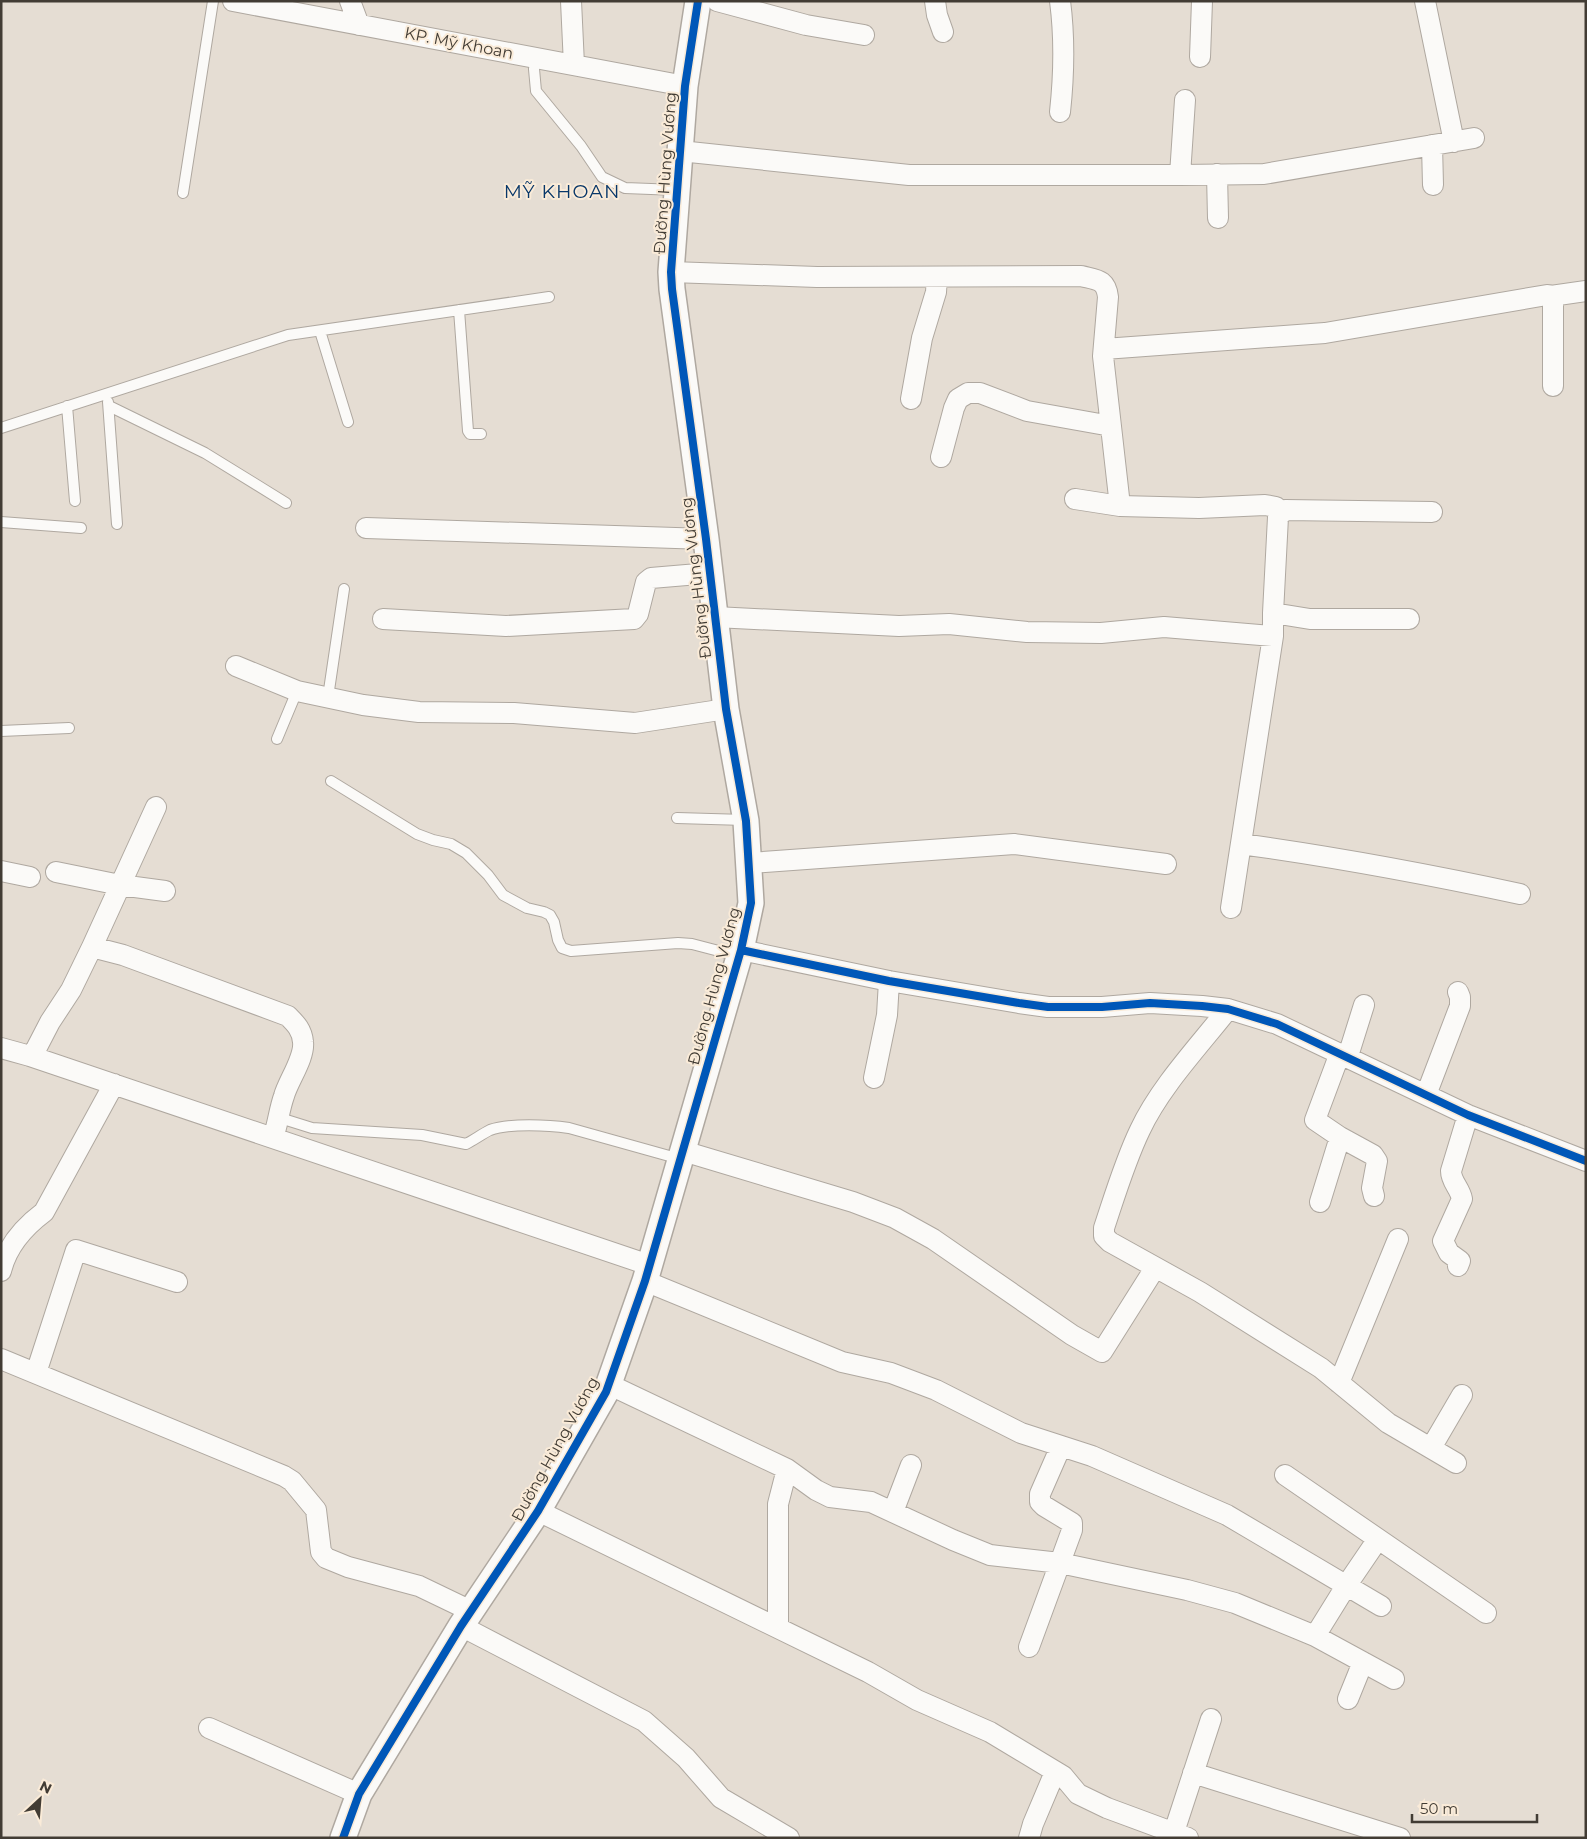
<svg xmlns="http://www.w3.org/2000/svg" width="1587" height="1839" font-family="Montserrat,sans-serif">
<rect width="100%" height="100%" fill="#e5ddd3"/>
<g fill="none" stroke-linecap="round" stroke-linejoin="round">
<defs>
<path id="service" d="M536,58L534,69L536,91L581,146L602,177L625,188L677,190
M183,193L213,1
M459,310L468,431L470,434H481
M320,331L348,422
M108,402L117,524
M67,406L75,501
M109,406L205,453L286,503
M1,428L288,335L549,297
M1,522L81,528
M328,697L344,589
M1,731L69,728
M277,739L297,691
M331,781L417,834L433,840L451,844L466,853L488,875L503,895L527,908L544,912L550,915L554,922L558,940L562,948L571,951L678,943L692,944L738,956
M677,818L745,820
M280,1118L312,1128L422,1135L466,1144C474,1140 482,1134 490,1130C509,1123 549,1125 569,1128L680,1159"/>
<path id="minor" d="M233,1L685,86
M350,1L359,25
M571,1L574,65
M717,1L806,25L864,35
M935,1L937,15L943,32
M1425,1L1454,142
M1200,57L1202,1
M1060,112C1064,75 1065,39 1060,1
M1432,145L1433,185
M680,151L909,175H1180L1264,174L1474,138
M1217,174L1218,218
M1180,175L1185,100
M671,272L817,277L1081,276C1097,280 1106,279 1108,297L1103,356L1120,506
M1551,296L1553,299V386
M1104,349L1325,333L1547,295L1551,296L1586,291
M911,399L922,338L936,292L937,277
M941,457L954,408L958,399L968,393H980L1027,411L1111,426
M1075,499L1120,506L1199,508L1265,505L1276,507L1281,513
M366,528L706,539
M1273,613L1278,517L1285,510L1432,512
M715,617L899,626L949,624L1027,632L1101,633L1164,627L1273,636V613L1310,619H1409
M383,619L506,626L634,619L638,614L646,582L651,578L710,573
M236,666L297,691L363,705L419,712L514,713L635,723L726,709
M1241,844C1335,857 1427,874 1520,894
M750,863L1014,844L1166,864
M1,871L30,877
M56,872L120,885L165,891
M1231,908L1273,636
M92,947L156,807
M741,950L889,981L1019,1003L1048,1007H1102L1150,1003L1202,1006L1228,1009L1277,1024L1468,1115L1586,1161
M1228,1009C1199,1046 1160,1087 1140,1130C1125,1161 1115,1195 1104,1228V1236L1110,1242L1200,1292L1321,1368L1388,1423L1456,1463
M1,1048L30,1056L649,1265
M30,1056L35,1051L50,1022L71,990L92,947L123,955L288,1016C296,1024 302,1030 303,1042C305,1058 288,1081 284,1096C279,1110 278,1124 273,1138
M1348,1056L1364,1005
M874,1078L887,1015L889,981
M1426,1095L1460,1006V997L1458,992
M1340,1137L1373,1155L1377,1161L1372,1188L1374,1196
M683,1151L853,1202L895,1218L933,1239L1072,1335L1102,1352L1155,1268
M1320,1202L1340,1137L1315,1120L1340,1053
M1458,1266L1460,1261L1449,1253L1443,1241L1462,1199C1460,1188 1451,1182 1451,1171L1468,1115
M1,1271C7,1246 24,1227 44,1212L114,1084
M645,1281L842,1362L891,1373L936,1390L1021,1433L1092,1456L1227,1515L1381,1606
M1,1359L284,1476L292,1481L316,1510L321,1552L326,1558L348,1567L419,1586L471,1611
M36,1373L76,1250L177,1282
M1339,1383L1398,1239
M608,1384L787,1469L816,1490L830,1497L871,1502L953,1540L990,1555L1060,1563L1187,1590L1235,1603L1315,1636L1394,1679
M1431,1448L1462,1395
M1285,1475L1486,1613
M538,1511L868,1672L917,1700L990,1732L1063,1776L1078,1794L1107,1808L1188,1838
M893,1512L911,1465
M461,1626L644,1721L686,1758L721,1798L789,1838
M778,1628V1504L787,1469
M1315,1636L1346,1586L1378,1539
M1029,1647L1072,1530V1523L1044,1506L1040,1502V1494L1061,1446
M1348,1699L1363,1662
M209,1728L359,1794
M1193,1773L1400,1838
M1174,1832L1211,1719
M1029,1838L1033,1824L1055,1772"/>
<path id="tertiary" d="M343,1838L359,1794L461,1626L538,1511L606,1392L645,1281L741,950L751,903L746,821L726,709L706,539L672,289L671,272L685,86L698,1"/>
</defs>
<use href="#service" stroke="#afa8a0" stroke-width="12"/>
<use href="#minor" stroke="#afa8a0" stroke-width="22"/>
<use href="#tertiary" stroke="#afa8a0" stroke-width="28"/>
<use href="#service" stroke="#fbfaf8" stroke-width="10"/>
<use href="#minor" stroke="#fbfaf8" stroke-width="20"/>
<use href="#tertiary" stroke="#fbfaf8" stroke-width="25"/>
<defs>
<path id="cycleway" d="M741,950L889,981L1019,1003L1048,1007H1102L1150,1003L1202,1006L1228,1009L1277,1024L1468,1115L1586,1161
M343,1838L359,1794L461,1626L538,1511L606,1392L645,1281L741,950L751,903L746,821L726,709L706,539L672,289L671,272L685,86L698,1"/>
</defs>
<use href="#cycleway" stroke="#faebd8" stroke-width="11"/>
<use href="#cycleway" stroke="#0057b8" stroke-width="8"/>
</g>
<g text-anchor="middle" dominant-baseline="central" stroke-width="4" stroke-linejoin="round" paint-order="stroke">
<g font-size="16" fill="#423c34" stroke="#faebd8">
<text transform="translate(459 43) rotate(11)">KP. Mỹ Khoan</text>
<text transform="translate(665 173) rotate(-86)">Đường Hùng Vương</text>
<text transform="translate(696 578) rotate(-97)">Đường Hùng Vương</text>
<text transform="translate(714 986) rotate(-75)">Đường Hùng Vương</text>
<text transform="translate(555 1449) rotate(-61)">Đường Hùng Vương</text>
</g>
<g font-size="19" letter-spacing="1" fill="#083769" stroke="#faebd8">
<text x="562" y="191">MỸ KHOAN</text>
</g>
</g>
<rect width="1587" height="1839" fill="none" stroke="#423c34" stroke-width="5"/>
<g transform="translate(40 1799) rotate(26)" stroke="#faebd8" stroke-width="4" paint-order="stroke">
<path d="M0-4L9 19L0 12L-9 19Z" fill="#423c34"/>
<text y="-8" font-size="14" font-weight="bold" text-anchor="middle" fill="#423c34">N</text>
</g>
<path d="M1412 1814v8h125v-8" fill="none" stroke="#423c34" stroke-width="2.5"/>
<text x="1420" y="1814" font-size="15" fill="#423c34" stroke="#faebd8" stroke-width="4" paint-order="stroke">50 m</text>
</svg>
